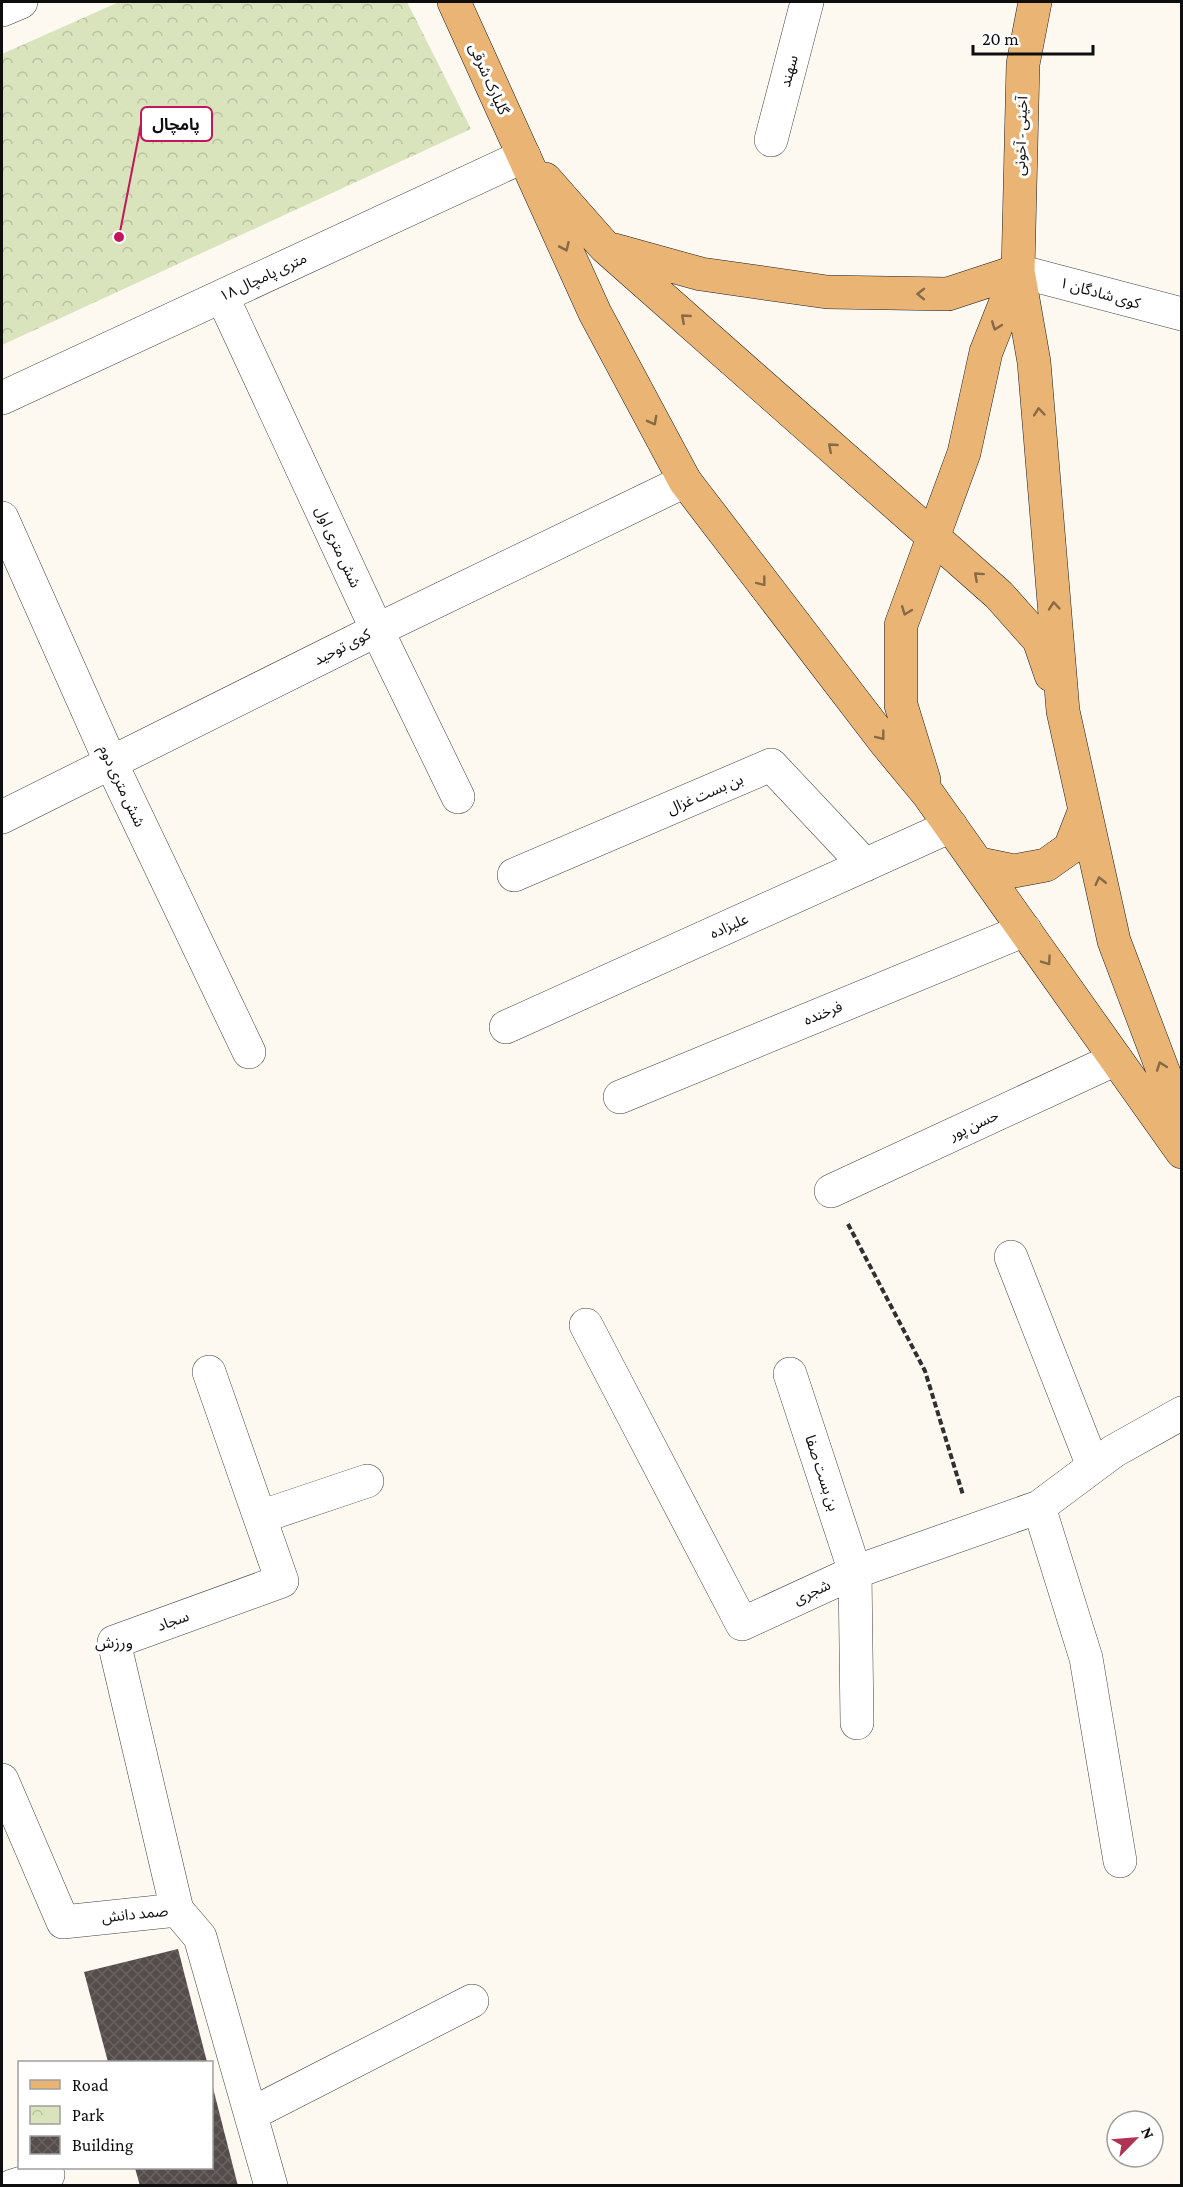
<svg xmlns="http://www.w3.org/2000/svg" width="1183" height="2187" font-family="'Crimson Pro','Noto Sans Arabic',serif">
<defs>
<pattern id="park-crowns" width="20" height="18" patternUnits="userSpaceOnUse" patternTransform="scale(1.5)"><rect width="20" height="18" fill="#d9e4bd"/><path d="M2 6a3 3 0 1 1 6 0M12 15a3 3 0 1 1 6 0" fill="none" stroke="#b9c2a1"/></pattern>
<pattern id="building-cross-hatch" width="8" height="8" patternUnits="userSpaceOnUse" patternTransform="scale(1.5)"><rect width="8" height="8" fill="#554d4b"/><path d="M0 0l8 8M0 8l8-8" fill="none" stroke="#696261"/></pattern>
</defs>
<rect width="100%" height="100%" fill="#fdf8f0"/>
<path fill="url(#park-crowns)" d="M119,2H407L471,129L2,345V54Z"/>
<path fill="url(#building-cross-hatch)" d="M178,1949L207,2062H108L84,1972Z
M212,2084L238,2186H140L135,2168H212Z"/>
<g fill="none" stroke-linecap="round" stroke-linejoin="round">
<defs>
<path id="minor" d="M2,10L21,2
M771,140L807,2
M1018,271L1182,314
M222,296L377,630L458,797
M2,398L524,156
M2,518L111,763L249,1052
M2,817L377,630L685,481
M514,875L771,765L865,865
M506,1027L951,826
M620,1097L1025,930
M831,1191L1116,1059
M1011,1257L1093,1466
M586,1325L742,1624L855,1572L1039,1507L1114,1451L1182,1413
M790,1374L855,1572L857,1723
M1039,1507L1086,1658L1120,1861
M260,1517L367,1481
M2,1780L63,1922L177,1910L200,1937L271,2186
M177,1910L114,1642L282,1581L209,1372
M251,2114L472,2001
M12,2186L48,2175"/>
<path id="major" d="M454,2L595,313L685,481L885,742L928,794L1182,1152
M1035,2L1023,64L1018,271L1034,362L1063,711L1114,941L1182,1121
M545,179L605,247L999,595L1039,640L1051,675
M614,250L701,274L827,292L948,294L1018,271
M924,780L901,705V625L964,453L986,352L1018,271
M980,864L1014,871L1046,865L1070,848L1084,812"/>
</defs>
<use href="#minor" stroke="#414141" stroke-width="34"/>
<use href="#major" stroke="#1f1f1f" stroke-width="34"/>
<path stroke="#303030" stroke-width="4" stroke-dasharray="6 3" stroke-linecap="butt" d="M848,1224L925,1371L963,1495"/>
<use href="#minor" stroke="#fff" stroke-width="33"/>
<use href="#major" stroke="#eab574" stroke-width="33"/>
</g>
<defs><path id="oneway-chevron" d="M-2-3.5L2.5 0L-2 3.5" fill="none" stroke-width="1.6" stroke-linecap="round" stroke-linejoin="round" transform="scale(1.5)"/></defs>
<g stroke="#876a46">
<use href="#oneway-chevron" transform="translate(565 247) rotate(66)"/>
<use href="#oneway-chevron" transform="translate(921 294) rotate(-179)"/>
<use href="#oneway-chevron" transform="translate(685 318) rotate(-139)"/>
<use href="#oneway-chevron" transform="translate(996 326) rotate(111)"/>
<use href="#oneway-chevron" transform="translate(1039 412) rotate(-95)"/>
<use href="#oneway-chevron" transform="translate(653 421) rotate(62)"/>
<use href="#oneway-chevron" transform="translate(832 447) rotate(-139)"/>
<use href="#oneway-chevron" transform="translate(978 576) rotate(-138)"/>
<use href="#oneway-chevron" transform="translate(762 582) rotate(52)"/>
<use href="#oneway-chevron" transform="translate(1054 606) rotate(-95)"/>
<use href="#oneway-chevron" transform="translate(906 611) rotate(111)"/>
<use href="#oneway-chevron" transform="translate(881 736) rotate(52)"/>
<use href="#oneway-chevron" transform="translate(1100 881) rotate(-103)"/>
<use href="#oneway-chevron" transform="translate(1047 961) rotate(55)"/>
<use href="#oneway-chevron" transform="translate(1161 1066) rotate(-110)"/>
</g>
<g text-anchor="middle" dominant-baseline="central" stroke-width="6" stroke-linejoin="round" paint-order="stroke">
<g font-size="15" fill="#0e0e0e" stroke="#fff">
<text transform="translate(789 71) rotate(-75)">سهند</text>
<text transform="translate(489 79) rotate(66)">گلپارک شرقی</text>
<text transform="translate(1021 136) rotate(-88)">آخینی - آخونی</text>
<text transform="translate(263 277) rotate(-25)">۱۸ متری پامچال</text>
<text transform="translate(1100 293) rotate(15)">کوی شادگان ۱</text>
<text transform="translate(338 547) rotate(65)">شش متری اول</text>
<text transform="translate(342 647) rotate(-27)">کوی توحید</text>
<text transform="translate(122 786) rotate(65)">شش متری دوم</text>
<text transform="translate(705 794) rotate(-23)">بن بست غزال</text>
<text transform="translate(729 926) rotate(-24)">علیزاده</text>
<text transform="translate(823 1013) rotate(-22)">فرخنده</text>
<text transform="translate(974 1125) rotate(-25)">حسن پور</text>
<text transform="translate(822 1473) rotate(72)">بن بست صفا</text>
<text transform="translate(812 1592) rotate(-25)">شجری</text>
<text transform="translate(173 1621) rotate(-20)">سجاد</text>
<text transform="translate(135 1914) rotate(-6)">صمد دانش</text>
</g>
<g font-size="16" fill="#0e0e0e" stroke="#fff">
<text x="114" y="1642">ورزش</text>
</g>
</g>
<path fill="none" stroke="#c2185b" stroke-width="2" d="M119 237L141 124"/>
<circle fill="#c2185b" stroke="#fff" stroke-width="2" cx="119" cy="237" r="6"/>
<rect fill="#fff" stroke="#c2185b" stroke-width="2" x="141" y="107" width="71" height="34" rx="6"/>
<g font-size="16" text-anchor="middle" font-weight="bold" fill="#0e0e0e">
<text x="176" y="130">پامچال</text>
</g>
<rect width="1183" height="2187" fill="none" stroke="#0e0e0e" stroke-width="6"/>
<rect x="18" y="2061" width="195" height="108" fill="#ffffff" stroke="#9f9f9f" stroke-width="1.5"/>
<rect x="30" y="2080" width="30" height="9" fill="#eab574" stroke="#9f9f9f" stroke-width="1.5"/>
<text x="72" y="2091" font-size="18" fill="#0e0e0e">Road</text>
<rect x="30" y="2106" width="30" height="18" fill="url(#park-crowns)" stroke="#9f9f9f" stroke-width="1.5"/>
<text x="72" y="2121" font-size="18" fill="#0e0e0e">Park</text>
<rect x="30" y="2136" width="30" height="18" fill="url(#building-cross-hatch)" stroke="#9f9f9f" stroke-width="1.5"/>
<text x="72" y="2151" font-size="18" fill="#0e0e0e">Building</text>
<g transform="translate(1135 2139) rotate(65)"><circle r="28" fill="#ffffff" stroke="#9f9f9f" stroke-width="1.5"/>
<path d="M0-4.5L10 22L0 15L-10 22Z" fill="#af3453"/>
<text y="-9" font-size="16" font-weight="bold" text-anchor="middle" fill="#0e0e0e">N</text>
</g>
<path d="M973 45v9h120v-9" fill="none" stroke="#0e0e0e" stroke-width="3"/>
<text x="982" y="45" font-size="18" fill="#0e0e0e" stroke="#ffffff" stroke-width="4.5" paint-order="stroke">20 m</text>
</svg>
